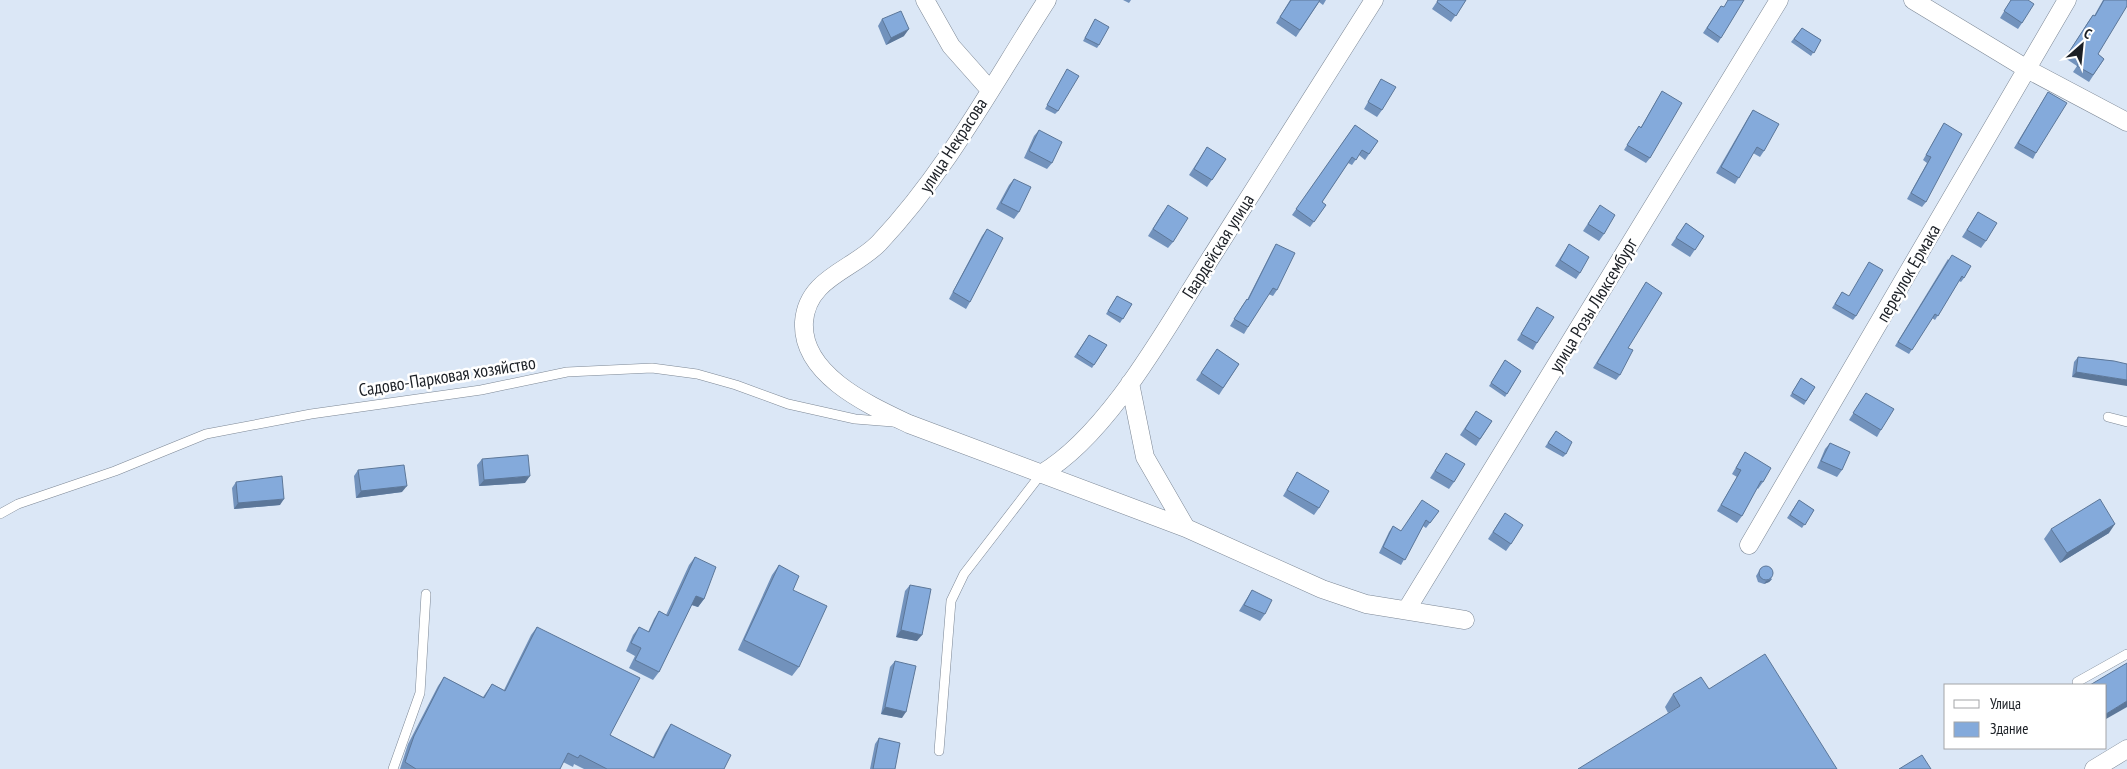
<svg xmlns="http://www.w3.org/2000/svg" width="2127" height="769" font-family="'PT Sans Narrow',sans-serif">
<rect width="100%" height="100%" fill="#dbe7f6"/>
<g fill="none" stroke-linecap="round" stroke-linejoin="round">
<defs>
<path id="service" d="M2108,417L2127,422
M0,514L18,504L115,471L206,434L311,414L481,390L567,372L652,368L697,374L736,385L788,404L855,419L893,422
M2077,682L2127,654
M939,751L951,601L964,574L1041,474
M393,769L420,693L426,594"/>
<path id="minor" d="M925,0L951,46L990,90
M1047,0C994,82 947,171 879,243C853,270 807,278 804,322C801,375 869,405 909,424L1186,528L1322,589L1366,604L1465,620
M1913,0L2027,69L2127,122
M1130,383L1145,457L1186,528
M1041,474C1110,434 1169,323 1212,256C1266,170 1320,85 1374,0
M1749,545L2067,0
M1407,609L1779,0
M2094,769L2127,749"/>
</defs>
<use href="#service" stroke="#7c8795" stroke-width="10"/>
<use href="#minor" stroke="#7c8795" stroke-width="19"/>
<use href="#service" stroke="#fff" stroke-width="9"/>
<use href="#minor" stroke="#fff" stroke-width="18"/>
</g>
<path fill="#7292bc" d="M1123,0H1131L1129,3Z
M1290,0H1326L1323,5L1319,2L1296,37L1276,23Z
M1438,0H1466L1451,22L1432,9Z
M2011,0H2028L2022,23L2018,29L2000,18Z
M2103,0H2127L2098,54L2104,59L2089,82L2073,72L2077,66L2065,58L2088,22L2093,15L2094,16Z
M1721,6V38L1718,43L1703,33Z
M882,19L904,36L886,45L878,26Z
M1095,19L1099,45L1097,48L1083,41Z
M1802,28L1821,40L1811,56L1791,42Z
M1067,69L1058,111L1055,114L1045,109Z
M1381,79L1382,110L1377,117L1364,109Z
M1662,91L1650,158L1646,163L1624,150L1639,126L1641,127Z
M2048,92L2036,153L2033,159L2014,148Z
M1753,110L1764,151L1760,157L1753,153L1735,184L1716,173L1749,116Z
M1944,123L1926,202L1922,207L1907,199L1927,163L1923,160Z
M1355,125L1378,141L1365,160L1359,155L1352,165L1348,163L1322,202L1326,205L1310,227L1292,215Z
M1039,130L1052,163L1047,169L1024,158L1034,136Z
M1207,147L1226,159L1207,187L1189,175Z
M1014,179L1019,212L1014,219L996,209L1009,185Z
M1600,205L1604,234L1599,241L1583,231Z
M1163,212L1173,242L1168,248L1148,236Z
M1978,212L1986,241L1981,248L1962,237Z
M1686,223L1704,236L1690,257L1671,245Z
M987,229L970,302L966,309L949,299L982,236Z
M1276,244L1277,290L1273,296L1268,294L1244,334L1230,326L1242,306L1247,299V300L1272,251Z
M1569,244L1580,273L1576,279L1555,266Z
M1948,259L1964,278L1961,282L1959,281L1935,320L1932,318L1909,354L1895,346Z
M1646,282L1628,348L1620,375L1616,380L1593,368Z
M1842,292L1848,296L1856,316L1853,320L1832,308Z
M1117,296L1132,304L1120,323L1106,314Z
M1537,307V343L1533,350L1517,340Z
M1089,335L1107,345L1092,368L1074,357Z
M1217,349L1239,364L1219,395L1196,380Z
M2078,357L2114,361L2072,377L2074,362Z
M1505,360L1521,371L1505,397L1489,386Z
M1801,378L1815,387L1804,405L1790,396Z
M1866,393L1881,430L1877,437L1849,420Z
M1476,411L1492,421L1476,446L1460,435Z
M1556,431L1566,454L1563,457L1545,447Z
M1830,443L1842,470L1837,477L1817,468L1825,449Z
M1745,452L1763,482L1758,489L1757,488L1742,516L1737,523L1717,511L1737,477L1732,474Z
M1446,453L1454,482L1449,489L1430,478Z
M482,459L525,483L479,486L477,465Z
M358,470L402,492L356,498L354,476Z
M1297,472L1319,508L1314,515L1283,496Z
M236,482L280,505L234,509L232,488Z
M1799,500L1814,510L1802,528L1787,518Z
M1439,511L1426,528L1423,526L1401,565L1379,553L1389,532L1393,526L1401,531Z
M1505,513L1511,544L1506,551L1488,539Z
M2051,529L2109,533L2060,563L2044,539Z
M695,557L704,599L698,607L691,605L659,672L653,680L629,668L635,656L626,651L633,635L639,627L648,632L654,619L659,611L666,615L689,565Z
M779,565L793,590L799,667L792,676L738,650L772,575Z
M1761,568L1772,579L1769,582L1764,584L1758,582L1756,576Z
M910,585L917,641L896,637L905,591Z
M1252,590L1265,614L1260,621L1239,611Z
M537,627L610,735L653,757L665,733L671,724L724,769H584L574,764L573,767L563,762L560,769H400L408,744L438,686L444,677L483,697L492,684L504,690L531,635Z
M895,661L902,718L881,714L890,667Z
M1709,689L1668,713L1665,707L1673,694Z
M879,738L895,769H870L875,744Z"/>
<path fill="#5c7799" d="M909,29L904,36L886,45L891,38Z
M2076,372L2127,380V386L2072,377Z
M530,476L525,483L479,486L484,480Z
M407,486L402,492L356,498L361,491Z
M284,499L280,505L234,509L238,503Z
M2115,524L2109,533L2060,563L2067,553Z
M1772,579L1769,582L1764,584L1766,581Z
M696,596L704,599L698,607L690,604Z
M901,630L922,635L917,641L896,637Z
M2127,701V707L2106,719V714Z
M885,707L906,712L902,718L881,714Z"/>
<path fill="#84aadb" stroke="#5c7799" d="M1291,0H1320L1300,30L1280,17Z
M1438,0H1466L1456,16L1437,2Z
M1728,0H1744L1721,38L1707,28L1721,6L1724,7Z
M2011,0H2028L2034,4L2022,23L2004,11Z
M2104,0H2127V6L2098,54L2104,59L2093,75L2077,66L2081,59L2069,52L2093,15L2095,16Z
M901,11L909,29L891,38L882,19Z
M1095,19L1109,27L1099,45L1085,38Z
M1802,28L1821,40L1814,53L1794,39Z
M1067,69L1079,76L1058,111L1047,105Z
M1381,79L1396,87L1382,110L1368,102Z
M1662,91L1682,103L1650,158L1627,145L1639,126L1641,128Z
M2048,92L2067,103L2036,153L2018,143Z
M1753,110L1779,124L1764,151L1757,147L1739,178L1721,167Z
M1944,123L1962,134L1926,202L1911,193L1931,157L1926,155Z
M1355,125L1378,141L1369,154L1362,150L1356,160L1352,157L1322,202L1326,205L1314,222L1296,209Z
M1039,130L1062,142L1052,163L1029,151Z
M1207,147L1226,159L1212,180L1194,169Z
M1014,179L1031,187L1019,212L1001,203Z
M1168,205L1188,218L1173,242L1153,229Z
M1600,205L1615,215L1604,234L1588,224Z
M1978,212L1997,223L1986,241L1967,230Z
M1686,223L1704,236L1695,250L1676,238Z
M987,229L1003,238L970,302L953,292Z
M1276,244L1295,253L1277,290L1273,288L1248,327L1234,319L1247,299L1248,300Z
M1569,244L1589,257L1580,273L1560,260Z
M1952,255L1971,266L1964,278L1962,276L1938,316L1935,314L1912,350L1898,342Z
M1869,262L1883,270L1856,316L1835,304L1842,292L1849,296Z
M1646,282L1662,293L1628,348L1633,350L1620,375L1597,363Z
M1117,296L1132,304L1123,319L1108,311Z
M1537,307L1554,317L1537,343L1521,334Z
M1089,335L1107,345L1094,365L1077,354Z
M1217,349L1239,364L1223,388L1201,373Z
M2078,357L2114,361L2127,364V380L2076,372Z
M1505,360L1521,371L1507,394L1491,383Z
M1801,378L1815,387L1806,401L1792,393Z
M1866,393L1894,409L1881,430L1853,413Z
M1476,411L1492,421L1480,439L1465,429Z
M1556,431L1572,442L1566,454L1548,443Z
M1830,443L1850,452L1842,470L1821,461Z
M1745,452L1771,468L1763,482L1761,481L1742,516L1721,505L1741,470L1736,468Z
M1446,453L1465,464L1454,482L1435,471Z
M528,455L530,476L484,480L482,459Z
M404,465L407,486L361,491L358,470Z
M1297,472L1329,491L1319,508L1287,490Z
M282,476L284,499L238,503L236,482Z
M2100,499L2115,524L2067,553L2051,529Z
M1422,500L1439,511L1430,523L1426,520L1405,560L1383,547L1393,526L1401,531Z
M1799,500L1814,510L1805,525L1790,515Z
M1505,513L1523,525L1511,544L1493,532Z
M695,557L716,567L704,599L696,596L659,672L635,660L641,648L631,643L639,627L649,632L659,611L668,616Z
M779,565L799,576L793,590L827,606L799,667L744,640Z
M1759 573a7 7 0 1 1 14 0a7 7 0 1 1-14 0Z
M910,585L931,589L922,635L901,630Z
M1252,590L1272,600L1265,614L1244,605Z
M537,627L640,678L610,735L654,758L671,724L731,755L724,769H607L580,755L578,758L568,753L560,769H416L405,762L414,736L444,677L484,698L492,684L505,691Z
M1765,654L1837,769H1578L1680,706L1673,694L1701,677L1709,689Z
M895,661L916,666L906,712L885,707Z
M2127,663V701L2106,714V685H2090Z
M879,738L900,743L895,769H873Z
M1922,755L1931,769H1899Z"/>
<g text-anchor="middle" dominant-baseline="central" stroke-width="5" stroke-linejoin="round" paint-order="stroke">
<g font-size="18" fill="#1b1f25" stroke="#fff">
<text transform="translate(953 145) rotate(-57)">улица Некрасова</text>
<text transform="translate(1218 246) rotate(-58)">Гвардейская улица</text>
<text transform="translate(1908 273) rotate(-60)">переулок Ермака</text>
<text transform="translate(1593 305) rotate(-59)">улица Розы Люксембург</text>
<text transform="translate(447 376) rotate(-9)">Садово-Парковая хозяйство</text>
</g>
</g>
<rect x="1944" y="684" width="162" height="65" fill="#ffffff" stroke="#a4a5a8"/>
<rect x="1954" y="700" width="25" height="8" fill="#ffffff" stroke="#a4a5a8"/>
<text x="1990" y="709" font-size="15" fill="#1b1f25">Улица</text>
<rect x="1954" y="722" width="25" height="15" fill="#84aadb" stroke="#a4a5a8"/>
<text x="1990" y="734" font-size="15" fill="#1b1f25">Здание</text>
<g transform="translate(2082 45) rotate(27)" stroke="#ffffff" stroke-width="4" paint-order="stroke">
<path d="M0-4L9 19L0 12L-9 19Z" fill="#1b1f25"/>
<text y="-8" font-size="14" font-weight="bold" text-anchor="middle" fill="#1b1f25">С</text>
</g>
</svg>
